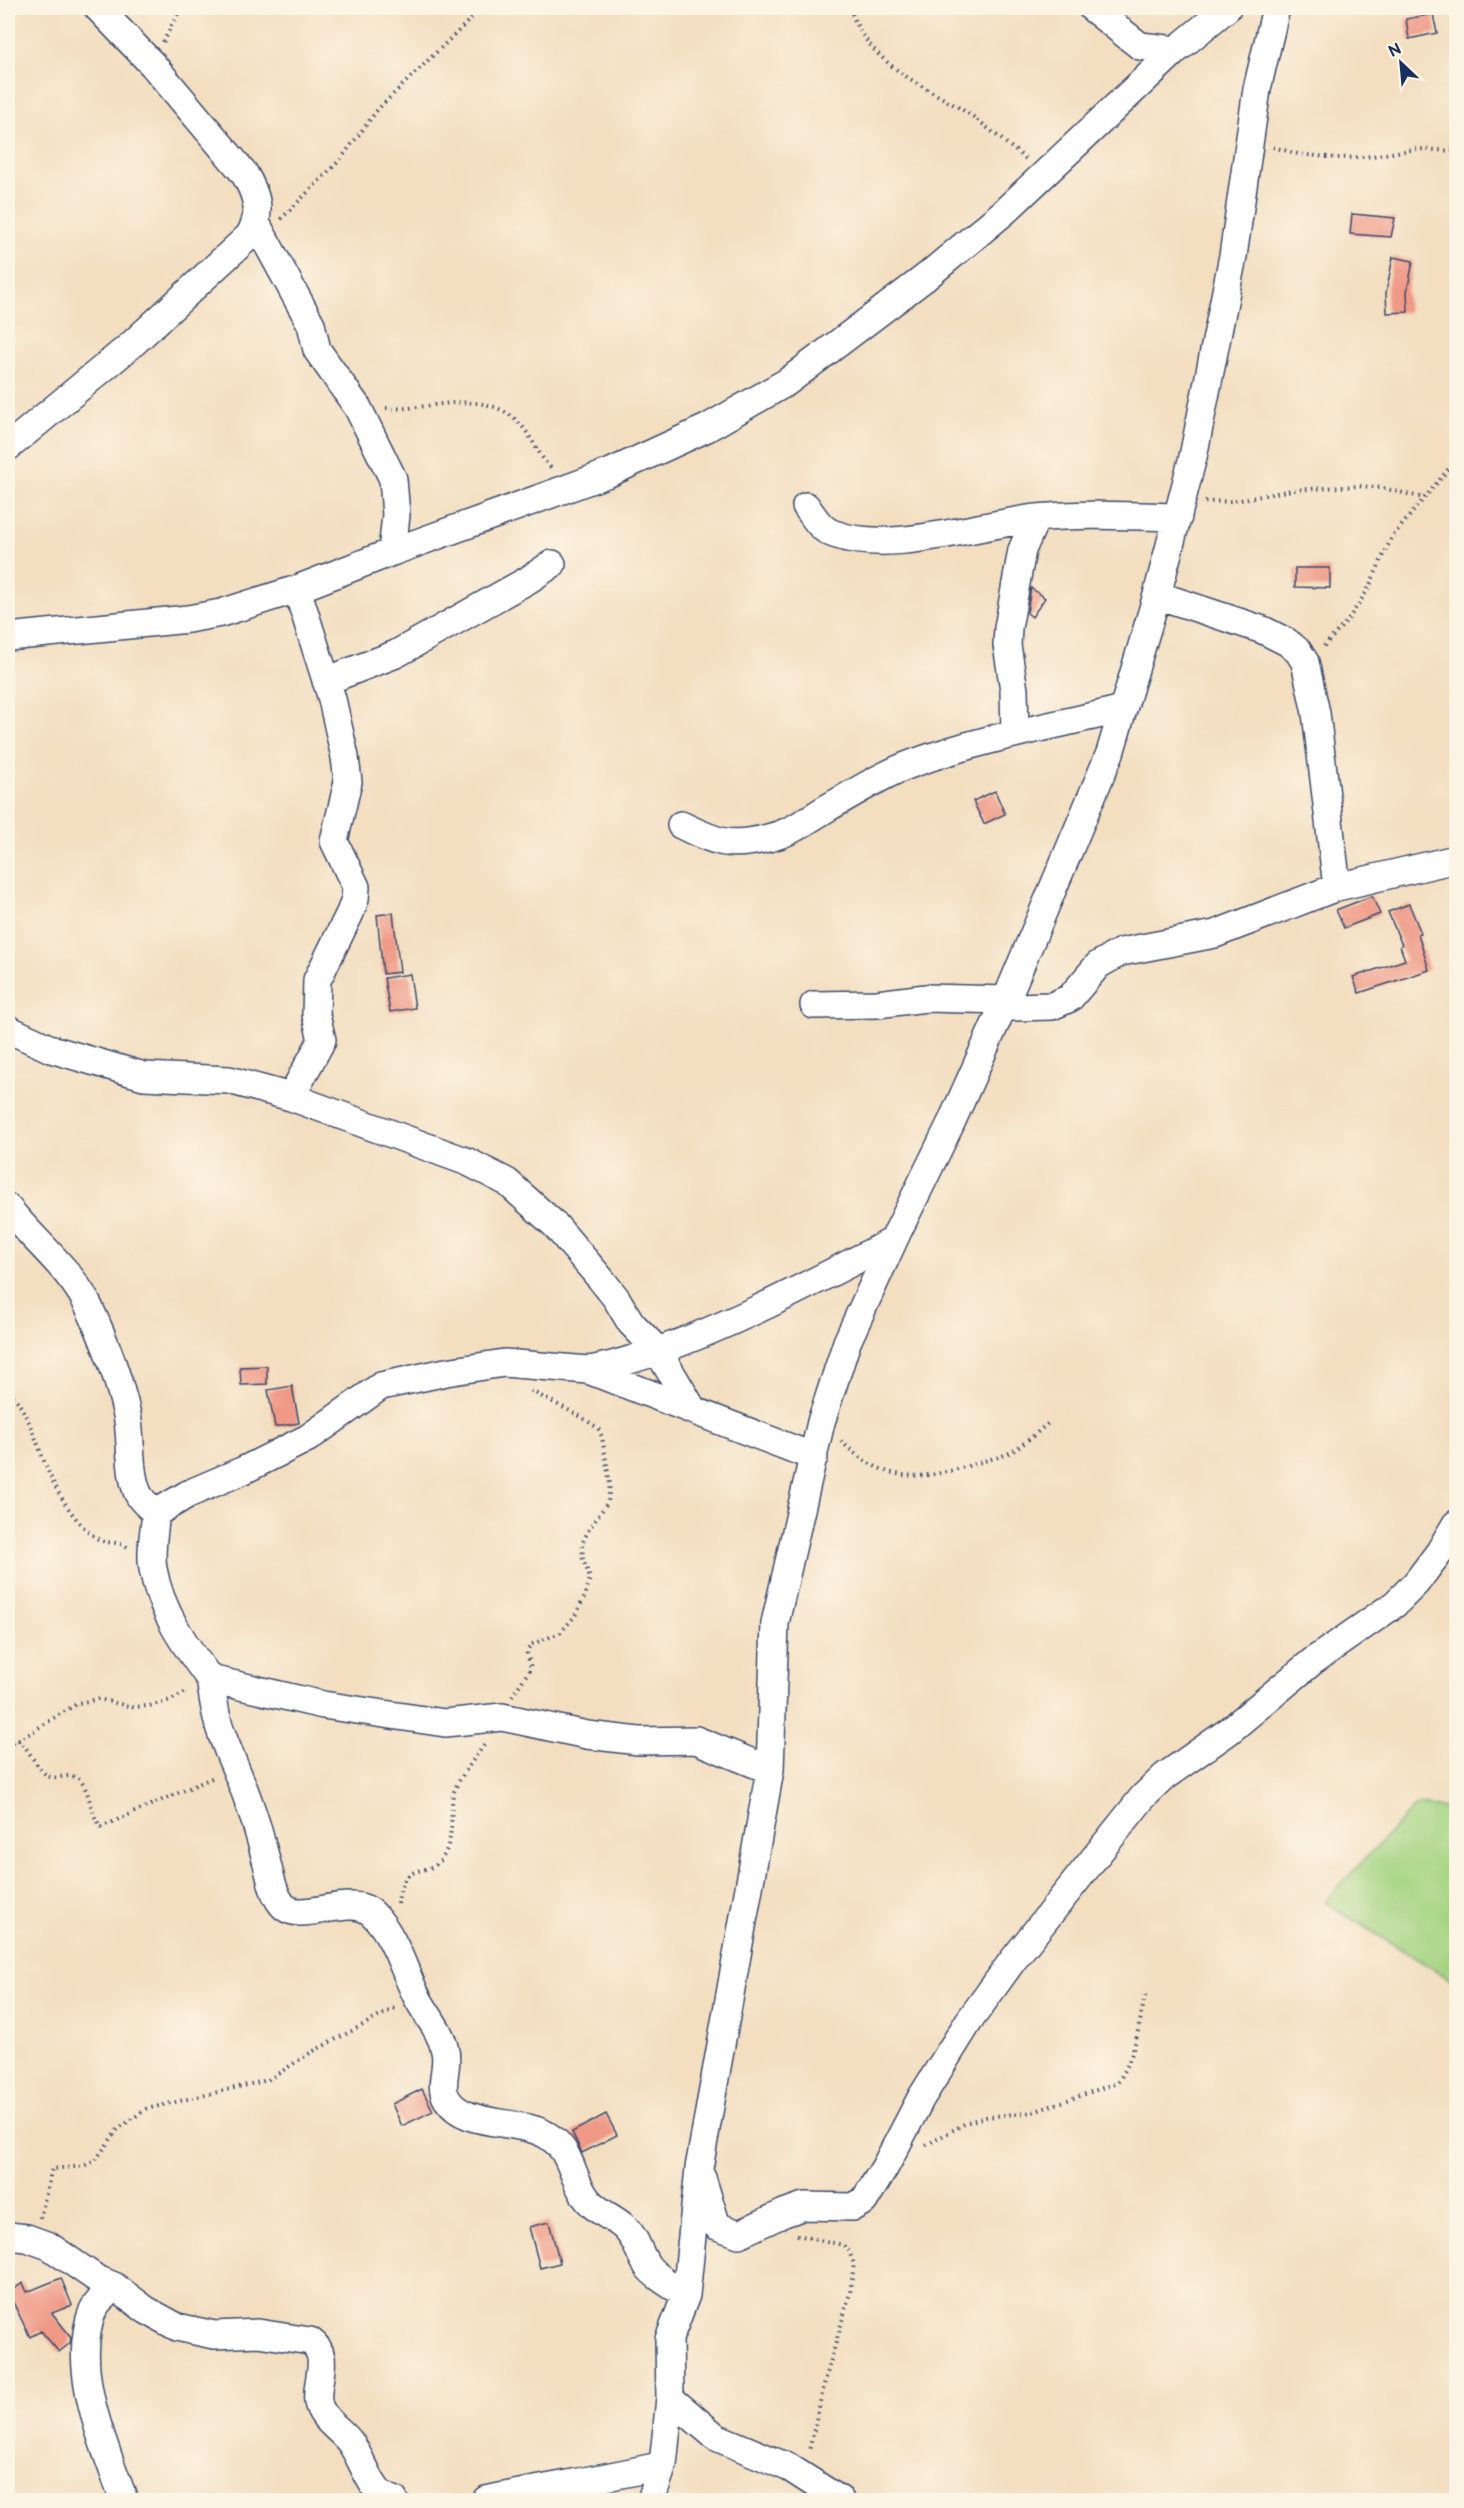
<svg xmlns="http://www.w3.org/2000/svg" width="1464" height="2508" font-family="'Balsamiq Sans',sans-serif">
<rect width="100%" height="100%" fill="#fcf5e5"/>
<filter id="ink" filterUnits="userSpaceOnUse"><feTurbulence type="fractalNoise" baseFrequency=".0167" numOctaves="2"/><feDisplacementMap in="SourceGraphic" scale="12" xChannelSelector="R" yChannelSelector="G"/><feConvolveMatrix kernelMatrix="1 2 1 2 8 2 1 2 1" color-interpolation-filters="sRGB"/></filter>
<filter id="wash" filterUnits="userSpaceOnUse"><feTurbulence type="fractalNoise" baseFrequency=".008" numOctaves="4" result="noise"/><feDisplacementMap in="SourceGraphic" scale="24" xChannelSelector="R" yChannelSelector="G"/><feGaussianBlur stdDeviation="1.35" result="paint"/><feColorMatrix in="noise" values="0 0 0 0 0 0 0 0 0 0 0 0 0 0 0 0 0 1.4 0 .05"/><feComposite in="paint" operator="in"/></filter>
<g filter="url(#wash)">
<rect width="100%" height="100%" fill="#f3dec0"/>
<path fill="#a4d482" stroke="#608270" stroke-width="1.5" d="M1416,1805L1456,1809V1983L1324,1902Z"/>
<g id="blocks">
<path fill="#ef9986" d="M1433,14L1437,33L1409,39L1406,19Z
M1352,214L1395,218L1391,237L1350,234Z
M1393,257L1413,261L1407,292L1408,312L1387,313L1386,293Z
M1295,568H1330V588L1295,587Z
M1031,588L1045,598L1032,617L1027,613Z
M995,791L1005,814L984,824L973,801Z
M1372,896L1380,914L1344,928L1336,910Z
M1409,904L1421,933L1418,934L1429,970L1359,993L1353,977L1405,960L1400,946L1402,945L1388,912Z
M393,913L400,972L383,974L377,915Z
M410,974L415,1008L390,1012L384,978Z
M267,1366V1384L241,1385L240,1367Z
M292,1386L299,1423L275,1427L268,1390Z
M422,2089L433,2111L402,2126L392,2104Z
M606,2114L617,2135L582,2153L572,2132Z
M549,2222L560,2263L540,2268L529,2227Z
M61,2278L72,2305L52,2313L71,2337L70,2343L59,2352L41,2331L30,2337L8,2292L23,2283L27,2292Z"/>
</g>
</g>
<g filter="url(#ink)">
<use href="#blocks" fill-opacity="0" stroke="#3b496d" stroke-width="1.5"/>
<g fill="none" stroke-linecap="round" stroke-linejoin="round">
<defs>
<path id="minor" d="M1092,8L1140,46L1176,50
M256,223L311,324L317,350L358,408L393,479L396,515L392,552
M8,447L130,346L249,236C263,213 257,195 244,173L153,65L98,8
M806,506C814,517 821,530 834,534C890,555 979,524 1037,518C1083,513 1131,516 1178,517
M1157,595L1263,630L1287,642L1298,651L1305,662L1316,713L1337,887
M8,637L188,619L221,613L297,589L392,552L609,473L707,428L787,382L926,277L1004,212L1176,50L1227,8
M326,681L396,654L528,580L552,564
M1015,732L1014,690L1007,645L1008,628L1022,550L1036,518
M681,825C716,842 729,848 768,838C792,833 808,819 829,807C856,792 885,773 914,763C982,738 1053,726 1123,709
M1003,1003L1014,1007L1052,1006L1070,998L1098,965L1121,952L1215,934L1337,887L1456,859
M814,1005L877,1004L926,998L1006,1000
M8,1029L51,1049L144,1076L229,1080L291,1097L468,1162L507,1182L555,1225L600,1278L616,1298L631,1323L658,1351L693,1410
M291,1097L322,1040L316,1015L317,980L350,913L355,899L356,887L334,841L348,782L345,757L332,699L297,589
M8,1208C34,1241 71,1269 89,1307C105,1341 119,1379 127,1415C132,1438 128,1478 140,1497C144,1503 151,1508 156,1513C154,1531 150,1552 153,1569C161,1612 184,1644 210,1679L323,1705L445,1723L502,1717L587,1735L639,1741L696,1740L770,1770
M588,1370C612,1367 632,1359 655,1352C738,1323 815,1281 893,1241
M156,1513L188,1494L244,1470L308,1438L381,1386L446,1372L504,1363L588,1370L814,1457
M210,1679C213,1696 215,1716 221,1732C229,1755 240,1777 248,1800C255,1819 261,1840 266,1860C270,1874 272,1891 281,1903C298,1928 351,1890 374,1915C395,1937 403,1968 416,1995C425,2014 441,2030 445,2051C449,2067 438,2086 447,2099C466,2130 523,2117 551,2138C572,2152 572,2180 587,2199C597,2212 611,2216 623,2226C637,2237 639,2256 649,2268C658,2279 675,2287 686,2295
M702,2178L717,2226L739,2234L784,2213L804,2206L853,2207L864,2201L885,2167L921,2098L969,2021L1013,1960L1143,1797L1165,1776L1229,1731L1313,1661L1395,1604L1416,1583L1440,1551L1456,1524
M8,2236L27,2238L49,2246L97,2279L114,2286L146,2310L177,2327L214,2335L258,2333L310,2341C332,2356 315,2380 318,2402C321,2419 340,2429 350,2442C361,2457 366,2477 378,2491C382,2495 388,2498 394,2500
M114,2286C108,2293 97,2301 93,2310C70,2368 104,2445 124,2500
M670,2398L716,2437L790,2468L840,2500
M486,2500C545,2487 604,2479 663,2465
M651,2500L663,2465L670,2398L669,2339L686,2295L699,2168L770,1770L775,1623L821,1422L847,1342L897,1233L951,1123L1006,1000L1110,753L1157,595L1193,457L1233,256L1257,89L1276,8"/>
</defs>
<use href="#minor" stroke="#3b496d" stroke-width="30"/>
<path stroke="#3b496d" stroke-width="4" stroke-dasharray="1.5 4.5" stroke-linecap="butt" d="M850,8C870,69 927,85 975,118C992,131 1009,146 1026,159
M1300,12L1328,10L1335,8
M163,42L181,8
M1273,147L1298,154L1337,158L1365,157L1417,149L1456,151
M281,219L340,160L378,109L482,8
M386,408C431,412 481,385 519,423C532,436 538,455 551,468
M1205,502L1235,501L1292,490L1358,486L1383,488L1424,498
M1324,646L1348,620L1367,591L1392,537L1456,460
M8,1392C26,1401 42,1461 53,1482C63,1502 79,1527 98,1539C108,1545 119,1540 128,1548
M841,1441C886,1485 921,1481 978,1463C989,1459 1003,1457 1013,1451C1026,1443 1038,1431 1050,1422
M512,1696L531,1668L527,1653L530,1645L560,1633L575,1616L585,1596L590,1578L583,1559L582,1544L589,1529L608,1502L610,1484L602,1437L598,1428L578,1415L531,1391
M18,1740C30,1749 37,1770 48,1776C58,1781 71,1771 80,1780C91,1793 90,1814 101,1827L214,1777
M8,1747L78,1703L99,1699L132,1707L149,1706L171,1700L188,1691
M398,1904C402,1855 430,1882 444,1855C454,1837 450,1815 453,1795C456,1781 476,1757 485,1744
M926,2145L968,2122L986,2117L1033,2112L1117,2083C1136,2058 1139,2022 1146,1992
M40,2218L52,2169L84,2166L95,2161L118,2129L146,2109L268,2080L310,2053L395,2008
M797,2235L843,2245L849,2251L854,2264L850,2293L825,2381L809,2451"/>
<use href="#minor" stroke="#fff" stroke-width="27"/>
</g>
</g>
<rect width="1464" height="2508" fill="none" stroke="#fcf5e5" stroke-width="30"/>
<g transform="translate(1401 63) rotate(334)" stroke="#fcf5e5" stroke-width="4.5" paint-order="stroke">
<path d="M0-4.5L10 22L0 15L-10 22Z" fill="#1b2f5e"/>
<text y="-9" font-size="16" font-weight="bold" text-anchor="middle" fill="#1b2f5e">N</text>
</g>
</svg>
